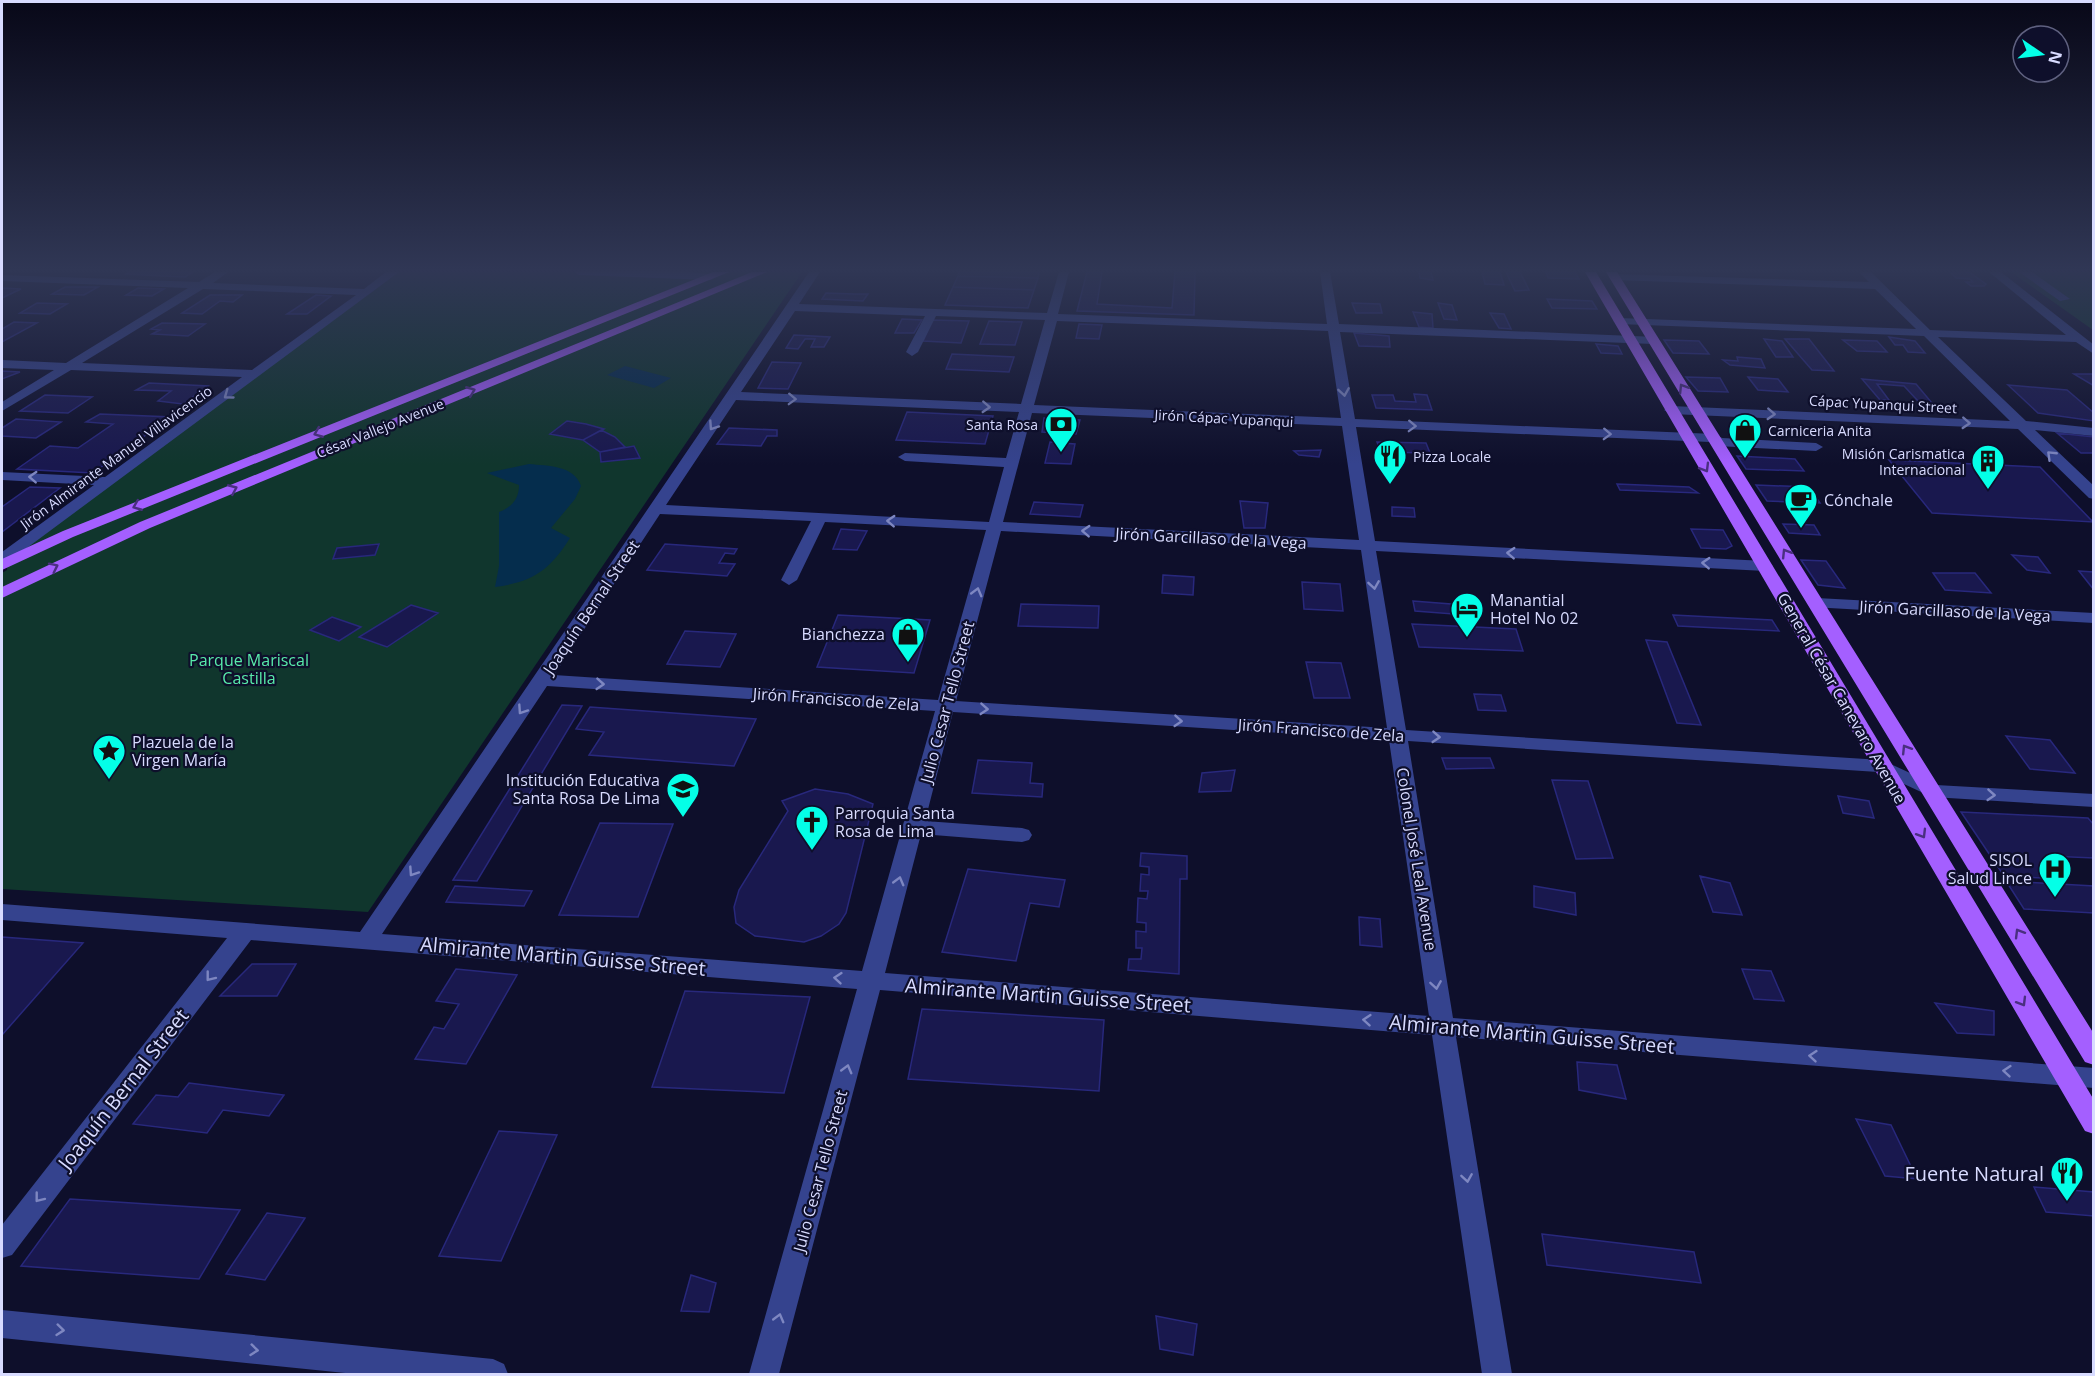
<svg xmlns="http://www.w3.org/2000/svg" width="2095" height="1376" font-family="'Open Sans',sans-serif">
<rect width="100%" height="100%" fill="#0e0f2b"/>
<path fill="#10362d" d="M399,272H802L368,912L2,889V597L5,595V586L2,587V573L7,570L9,552L157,449Z
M2011,272H2093V330Z"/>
<path fill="#052d4d" d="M625,366L671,378L654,388L607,375Z
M529,464C548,466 574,465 581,486L575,499L551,528L570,538C550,570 533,582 495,587L499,566V512C512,507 519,499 519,485L487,473Z"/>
<path fill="#19184e" stroke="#28287c" stroke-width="1.5" d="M129,272H193L185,277L126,274Z
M959,272H1039L1038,278L958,276Z
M1087,272H1102L1097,304L1172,308L1175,272H1195L1194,315L1077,311Z
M1419,272H1431L1433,280L1420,278Z
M1482,272H1500L1504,285L1485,284Z
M1506,272H1520L1529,290L1515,291Z
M1546,272H1575L1579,279L1548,278Z
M1969,272L1986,284L1984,286H1971L1966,282H1973L1970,279L1956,278L1951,273Z
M958,276L1038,278L1034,290L953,287Z
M65,287H98L84,295L52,294Z
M953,287L1034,290L1028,308L945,305Z
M2,288L21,289L2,298Z
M138,288L164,289L152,296L126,295Z
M826,293L855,294H868L863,301L822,299Z
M210,295H242L233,302L220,301L202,314L182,313Z
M316,295L331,296L307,314H287Z
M1547,299L1592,301L1597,309L1552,308Z
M37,303L67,304L50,314L20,313Z
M1352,303L1380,304L1382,313H1356Z
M1438,303L1452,305L1457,320L1444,319Z
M1413,312L1432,314L1433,328L1419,327Z
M1490,313L1504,314L1511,329L1499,328Z
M902,319L922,320L914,333H895Z
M932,320L969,321L961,343L923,341Z
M989,321L1022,322L1015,345L980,344Z
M14,322L37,323L2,342V329Z
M162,323L205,324L188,336L152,334L160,330L151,329Z
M1079,324L1102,325L1099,339L1076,338Z
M1354,333L1389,336L1390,347L1359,346Z
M794,335L830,337L824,347H811L815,339H805L798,349L786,348Z
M1889,337L1915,341L1925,353L1908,352L1903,345H1895Z
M1764,339L1782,341L1793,357H1776Z
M1785,339H1809L1834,371L1812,370Z
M1664,340L1699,341L1709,354L1673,353Z
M1843,340L1877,341L1887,352L1857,351Z
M1596,344L1618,346L1622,354L1601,353Z
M952,354L1014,357L1009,372L946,369Z
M1737,357L1761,359L1765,368L1730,365L1723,360L1738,361Z
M772,362L801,363L788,389L758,388Z
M2,371L20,372L2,379Z
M2074,374H2094V386Z
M1686,377L1720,378L1728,392L1698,391Z
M1748,377L1778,379L1788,392L1758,390Z
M1862,379L1916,384L1932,403L1919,402L1904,386L1877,384L1889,400H1880Z
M149,383L208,386L183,404L158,401L171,391L136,390Z
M2008,385L2067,390L2094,413V421L2038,413Z
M1414,394L1427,395L1432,410L1376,408L1372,395H1393L1395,401L1416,402Z
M45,395L92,397L68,413L20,411Z
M907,412L993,416L985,444L896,440Z
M100,414L171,417L93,473L17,469L50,446L78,448L113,424L86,422Z
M1044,418L1080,420L1076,434L1042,432Z
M16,419L61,422L36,438L2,436V428Z
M567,421L586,424L604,429L583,440L550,434Z
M729,428L777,430V436H767L761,446L717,444Z
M601,430L615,437L625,447L600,452L583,440Z
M2057,433L2094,437V453H2081Z
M1050,442L1075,444L1071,464L1045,463Z
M1377,442L1426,443L1430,453L1381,452Z
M634,446L640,458L601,462L600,452Z
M1321,450L1319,457L1299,455L1294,451Z
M1737,456L1795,459L1804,471L1746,469Z
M1889,460L2040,467L2093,522L1932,513Z
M1617,484L1689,487L1698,493L1620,490Z
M1756,485L1809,487L1820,503L1767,501Z
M30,487L60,488L2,532V507Z
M1240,501L1268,503L1265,528H1244Z
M1034,502L1083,505L1080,517L1030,514Z
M1392,507L1414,508L1415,517L1392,516Z
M1783,524L1814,525L1820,535L1789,533Z
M841,529L867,531L857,550L833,549Z
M1691,529L1723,530L1732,546L1726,549L1701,548Z
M379,544L375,555L333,559L337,548Z
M665,544L737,549L734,554L725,553L719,563L735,564L727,576L647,570Z
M2012,555L2038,557L2050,573L2027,570Z
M1801,560L1826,561L1845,588L1818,585Z
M2079,571L2094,572V590Z
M1933,573H1975L1991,593L1945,590Z
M1163,575L1194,577L1193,595L1162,593Z
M1302,582L1340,584L1343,611L1304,609Z
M1413,601L1451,604L1453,614L1415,611Z
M1021,604L1099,606L1098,628L1018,626Z
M411,605L438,613L387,647L359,637Z
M838,615L930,620L914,673L817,667Z
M1673,615L1772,620L1779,631L1678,626Z
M332,617L361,627L339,641L310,630Z
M1412,624L1516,629L1523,651L1419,647Z
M685,631L736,634L720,667L667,664Z
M1646,640L1667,642L1701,725L1677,723Z
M1306,662L1341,663L1350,698H1314Z
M1474,694L1501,695L1506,711L1478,710Z
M562,705L582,706L477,881L453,880Z
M590,707L756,719L734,766L589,755L604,732L576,729Z
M2006,736L2050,740L2075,773L2030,769Z
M1442,758H1490L1494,768L1446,769Z
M978,760L1032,763L1030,783L1043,784L1042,797L972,793Z
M1235,770L1231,791L1199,792L1202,773Z
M1552,780L1588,781L1613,858L1576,859Z
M815,789L848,794L873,804L846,913L839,924L821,936L804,942L755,936L736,923L734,907L739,890L788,811L782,801Z
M1838,796L1869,801L1874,818L1843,813Z
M1961,812L2088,818L2094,825V858L2049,856L2065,879L2004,876Z
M600,823L673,824L638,917L559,915Z
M1141,853L1187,856V879H1180L1179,974L1128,970L1129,959H1141L1142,948H1136V931L1146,932V923L1137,922L1138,898L1147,899L1148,891H1140L1141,874L1149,875V867L1140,866Z
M968,869L1065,880L1059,907L1030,903L1016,961L942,952Z
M1700,876L1730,883L1742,915L1713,912Z
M2006,881L2094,886V913L2024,909Z
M455,886L532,891L524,906L446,902Z
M1534,886L1575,893L1576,915L1534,907Z
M1359,917L1380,919L1382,947L1360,945Z
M2,937L83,943L2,1035Z
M252,964H296L277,996H220Z
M456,969L517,975L466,1064L415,1059L434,1027L444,1029L459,1004L436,1001Z
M1742,969L1771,971L1784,1001L1754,999Z
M685,991L810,997L784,1093L652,1087Z
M1935,1003L1994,1011V1035L1957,1033Z
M922,1009L1104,1020L1099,1091L908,1079Z
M1577,1062L1617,1065L1626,1099L1579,1090Z
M189,1083L284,1095L269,1116L223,1110L207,1133L133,1124L156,1095L178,1097Z
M1856,1119L1891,1125L1917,1179L1885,1176Z
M499,1131L557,1135L501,1261L439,1256Z
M2034,1187L2094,1192V1216L2046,1212Z
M70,1199L240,1210L199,1279L21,1266Z
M267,1213L305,1218L265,1280L226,1274Z
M1542,1234L1694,1252L1701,1283L1547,1265Z
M691,1275L716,1283L709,1312L681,1311Z
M1156,1316L1197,1324L1193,1355L1160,1349Z"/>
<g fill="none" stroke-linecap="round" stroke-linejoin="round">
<path fill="#35438e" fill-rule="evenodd" d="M215,272H228L213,283L364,289L386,272H399L8,562L2,564V552L94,485L2,480V472L105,477L242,377L71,370L2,411V402L54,370L2,368V360L66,363L188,288L2,281V275L199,282ZM203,289L356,295L252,370L82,363Z
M574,272C596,272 705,268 716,277L711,280L579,275Z
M809,272H820L799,304L1047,313L1059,272H1069L1058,314L1327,324L1320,272H1330L1339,324L1657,337L1659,340L1653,344L1340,332L1355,419L1715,434L1722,438L1816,443L1823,447L1816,451L1717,446L1710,442L1356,427L1375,541L1765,561L1773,566L1765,571L1376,551L1406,730L1882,760L1936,785L2094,794V807L1932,797L1878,772L1408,741L1453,1018L2094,1068V1088L1456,1037L1512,1374H1482L1432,1035L880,990L779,1374H749L857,989L251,940L12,1255L2,1258V1225L227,938L2,920V904L360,932ZM795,311L925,316L906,352L912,356L918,352L936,316L1045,320L1021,404L741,392ZM1057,321L1328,331L1341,418L1034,405ZM736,400L1019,412L1006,458L905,453L898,457L905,461L1004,467L989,522L666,505ZM1032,413L1342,426L1359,540L1003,522ZM660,514L811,521L781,580L789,585L797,580L825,522L986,530L938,700L554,675ZM1001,531L1361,550L1387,728L956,701ZM547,686L935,711L862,971L382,934ZM953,712L1389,740L1429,1016L885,973L921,834L1022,842L1029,840L1032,835L1029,830L1022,828L925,821Z
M1859,272H1871L1930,330L2066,335L1989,272H2001L2094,345V354L2076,342L1938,337L2026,421L2094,428V436L2035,430L2094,486V499L2089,498L2018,429L1671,414L1664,410L1671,406L2010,421L1924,336L1619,324L1613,321L1619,318L1916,329L1875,289L1614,280L1609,277L1614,274L1869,282Z
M2019,272H2032L2070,299L2060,301Z
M1817,598L2094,613V623L1811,607L1809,603L1811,599Z
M2,1310L493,1359L504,1364L508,1374H355L2,1338Z"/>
<path fill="#a45fff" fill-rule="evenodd" d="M713,272H729L73,537L2,570V559L63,531Z
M752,272H767L150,528L2,598V587L140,522Z
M1585,272H1596L2094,1100V1134L2085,1131Z
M1606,272H1617L2094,1034V1065L2085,1062Z"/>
</g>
<defs><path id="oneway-chevron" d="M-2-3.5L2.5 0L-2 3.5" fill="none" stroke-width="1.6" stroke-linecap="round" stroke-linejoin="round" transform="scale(1.5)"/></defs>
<g stroke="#4a2f80">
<use href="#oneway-chevron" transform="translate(1683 388) rotate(-122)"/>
<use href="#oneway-chevron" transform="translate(471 391) rotate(-22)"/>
<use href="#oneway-chevron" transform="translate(318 433) rotate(158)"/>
<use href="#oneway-chevron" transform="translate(1705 468) rotate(59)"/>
<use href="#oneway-chevron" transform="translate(233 489) rotate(-23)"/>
<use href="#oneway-chevron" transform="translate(137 506) rotate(158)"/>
<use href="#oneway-chevron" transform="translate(1786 553) rotate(-122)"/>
<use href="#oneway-chevron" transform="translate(54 567) rotate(-26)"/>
<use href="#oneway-chevron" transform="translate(1906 749) rotate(-122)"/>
<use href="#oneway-chevron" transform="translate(1922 834) rotate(59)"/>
<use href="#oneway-chevron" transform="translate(2019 933) rotate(-121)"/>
<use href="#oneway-chevron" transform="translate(2022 1002) rotate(59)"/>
</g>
<g stroke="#7e87c1">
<use href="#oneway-chevron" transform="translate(1344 392) rotate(81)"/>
<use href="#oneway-chevron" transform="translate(228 395) rotate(144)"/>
<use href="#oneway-chevron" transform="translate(792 399) rotate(2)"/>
<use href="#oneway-chevron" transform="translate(986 407) rotate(3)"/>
<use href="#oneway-chevron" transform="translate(1771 414) rotate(3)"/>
<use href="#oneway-chevron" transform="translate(1966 423) rotate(3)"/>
<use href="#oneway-chevron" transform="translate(713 426) rotate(124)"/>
<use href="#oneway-chevron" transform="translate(1412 426) rotate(2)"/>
<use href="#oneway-chevron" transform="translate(1607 434) rotate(2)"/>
<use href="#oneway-chevron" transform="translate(2051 455) rotate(-136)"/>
<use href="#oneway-chevron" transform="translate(33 477) rotate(-177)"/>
<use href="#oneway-chevron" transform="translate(891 521) rotate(-177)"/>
<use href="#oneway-chevron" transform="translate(1086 531) rotate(-177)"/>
<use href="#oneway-chevron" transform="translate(1511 553) rotate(-177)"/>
<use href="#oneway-chevron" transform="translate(1706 563) rotate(-177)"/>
<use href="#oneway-chevron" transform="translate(1374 585) rotate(81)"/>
<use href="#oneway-chevron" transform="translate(977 592) rotate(-75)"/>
<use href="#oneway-chevron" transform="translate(600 684) rotate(4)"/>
<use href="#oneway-chevron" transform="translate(984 709) rotate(4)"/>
<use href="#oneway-chevron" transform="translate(522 710) rotate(124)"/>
<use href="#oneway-chevron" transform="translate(1178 721) rotate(4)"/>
<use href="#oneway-chevron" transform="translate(1436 737) rotate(4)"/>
<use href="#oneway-chevron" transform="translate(1991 795) rotate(4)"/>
<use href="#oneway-chevron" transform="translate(413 872) rotate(124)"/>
<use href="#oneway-chevron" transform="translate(899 881) rotate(-75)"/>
<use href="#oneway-chevron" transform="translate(210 977) rotate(128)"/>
<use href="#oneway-chevron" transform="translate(838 978) rotate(-175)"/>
<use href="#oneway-chevron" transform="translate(1436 985) rotate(81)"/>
<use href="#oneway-chevron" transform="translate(1367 1020) rotate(-175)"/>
<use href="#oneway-chevron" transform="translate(1813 1056) rotate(-175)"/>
<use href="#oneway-chevron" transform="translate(847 1069) rotate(-75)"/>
<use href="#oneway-chevron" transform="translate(2007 1071) rotate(-175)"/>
<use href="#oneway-chevron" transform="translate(1467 1178) rotate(81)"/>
<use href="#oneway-chevron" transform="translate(39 1198) rotate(128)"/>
<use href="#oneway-chevron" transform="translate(779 1318) rotate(-75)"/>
<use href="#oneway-chevron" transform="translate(60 1330) rotate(6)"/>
<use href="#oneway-chevron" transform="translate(254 1350) rotate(6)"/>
</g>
<linearGradient id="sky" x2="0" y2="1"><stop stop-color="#080818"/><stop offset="0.58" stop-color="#303755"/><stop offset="1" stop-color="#303755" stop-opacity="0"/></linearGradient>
<rect width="2095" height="465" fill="url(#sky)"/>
<defs>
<symbol id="bank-pin" viewBox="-11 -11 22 30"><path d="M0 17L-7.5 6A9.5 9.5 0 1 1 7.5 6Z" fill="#04ffe7" stroke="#0e0f2b"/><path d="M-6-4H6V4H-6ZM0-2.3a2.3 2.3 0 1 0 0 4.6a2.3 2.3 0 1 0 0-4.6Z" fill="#111"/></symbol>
<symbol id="shop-pin" viewBox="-11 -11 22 30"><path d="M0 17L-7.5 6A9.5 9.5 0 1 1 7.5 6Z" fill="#04ffe7" stroke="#0e0f2b"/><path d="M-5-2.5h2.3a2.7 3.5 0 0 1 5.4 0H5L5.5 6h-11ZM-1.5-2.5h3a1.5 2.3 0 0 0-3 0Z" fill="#111"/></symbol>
<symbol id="restaurant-pin" viewBox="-11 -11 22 30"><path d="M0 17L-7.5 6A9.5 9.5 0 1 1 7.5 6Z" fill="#04ffe7" stroke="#0e0f2b"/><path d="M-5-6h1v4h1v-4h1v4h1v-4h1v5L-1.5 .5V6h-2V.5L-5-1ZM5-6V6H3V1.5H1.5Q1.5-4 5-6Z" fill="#111"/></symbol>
<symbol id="building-pin" viewBox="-11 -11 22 30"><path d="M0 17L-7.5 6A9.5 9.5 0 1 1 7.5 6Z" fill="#04ffe7" stroke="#0e0f2b"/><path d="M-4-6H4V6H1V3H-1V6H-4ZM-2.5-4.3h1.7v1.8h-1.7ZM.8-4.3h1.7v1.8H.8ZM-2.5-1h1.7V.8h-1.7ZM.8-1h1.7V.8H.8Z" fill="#111"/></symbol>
<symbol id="cafe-pin" viewBox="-11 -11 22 30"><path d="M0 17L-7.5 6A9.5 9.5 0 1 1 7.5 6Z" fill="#04ffe7" stroke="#0e0f2b"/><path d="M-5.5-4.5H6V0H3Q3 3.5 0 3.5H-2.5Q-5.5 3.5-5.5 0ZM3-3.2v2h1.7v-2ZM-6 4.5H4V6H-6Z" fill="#111"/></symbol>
<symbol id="hotel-pin" viewBox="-11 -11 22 30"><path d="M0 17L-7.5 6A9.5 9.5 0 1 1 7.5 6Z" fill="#04ffe7" stroke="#0e0f2b"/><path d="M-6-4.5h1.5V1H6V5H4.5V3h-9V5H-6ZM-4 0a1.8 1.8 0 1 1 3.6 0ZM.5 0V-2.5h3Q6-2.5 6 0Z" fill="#111"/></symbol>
<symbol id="sight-pin" viewBox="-11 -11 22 30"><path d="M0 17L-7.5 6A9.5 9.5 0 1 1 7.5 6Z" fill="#04ffe7" stroke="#0e0f2b"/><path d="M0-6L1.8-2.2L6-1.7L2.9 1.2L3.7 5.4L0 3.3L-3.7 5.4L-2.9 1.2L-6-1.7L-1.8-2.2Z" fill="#111"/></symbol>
<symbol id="school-pin" viewBox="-11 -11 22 30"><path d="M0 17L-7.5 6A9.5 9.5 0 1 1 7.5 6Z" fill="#04ffe7" stroke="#0e0f2b"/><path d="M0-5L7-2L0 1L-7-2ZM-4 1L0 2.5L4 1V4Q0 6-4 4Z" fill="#111"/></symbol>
<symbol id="church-pin" viewBox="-11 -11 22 30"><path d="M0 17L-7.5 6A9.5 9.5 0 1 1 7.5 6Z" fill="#04ffe7" stroke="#0e0f2b"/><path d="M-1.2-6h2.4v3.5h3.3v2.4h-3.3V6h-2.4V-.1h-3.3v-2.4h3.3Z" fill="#111"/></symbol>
<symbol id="hospital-pin" viewBox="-11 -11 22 30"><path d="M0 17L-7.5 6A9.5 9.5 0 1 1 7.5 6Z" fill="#04ffe7" stroke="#0e0f2b"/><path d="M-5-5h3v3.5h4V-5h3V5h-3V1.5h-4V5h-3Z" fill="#111"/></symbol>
</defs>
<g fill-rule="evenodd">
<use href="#bank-pin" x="1042" y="405" width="38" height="52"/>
<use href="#shop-pin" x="1726" y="411" width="38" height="52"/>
<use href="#restaurant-pin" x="1371" y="437" width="38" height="52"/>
<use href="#building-pin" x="1969" y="442" width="38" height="52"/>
<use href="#cafe-pin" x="1782" y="481" width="38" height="52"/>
<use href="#hotel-pin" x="1448" y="590" width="38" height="52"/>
<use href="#shop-pin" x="889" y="615" width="38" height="52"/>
<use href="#sight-pin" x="90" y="732" width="38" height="52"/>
<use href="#school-pin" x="664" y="770" width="38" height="52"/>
<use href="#church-pin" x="793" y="803" width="38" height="52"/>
<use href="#hospital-pin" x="2036" y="850" width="38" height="52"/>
<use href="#restaurant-pin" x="2048" y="1154" width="38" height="52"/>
</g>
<g text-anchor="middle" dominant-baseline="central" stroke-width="4.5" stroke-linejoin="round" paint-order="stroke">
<g font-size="14" fill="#d8dbff" stroke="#0e0f2b">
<text transform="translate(1883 404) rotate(3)">Cápac Yupanqui Street</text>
<text transform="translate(1224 418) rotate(3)">Jirón Cápac Yupanqui</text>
<text transform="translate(380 428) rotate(-22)">César Vallejo Avenue</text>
<text transform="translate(116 457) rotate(-36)">Jirón Almirante Manuel Villavicencio</text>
</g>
<g font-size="14" fill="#d8dbff" stroke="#0e0f2b" text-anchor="end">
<text x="1038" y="424">Santa Rosa</text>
<text x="1768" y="430" text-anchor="start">Carniceria Anita</text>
<text x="1965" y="453">Misión Carismatica<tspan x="1965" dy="16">Internacional</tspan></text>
<text x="1413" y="456" text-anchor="start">Pizza Locale</text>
</g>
<g font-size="16" fill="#d8dbff" stroke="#0e0f2b" text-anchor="start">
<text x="1824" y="500">Cónchale</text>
<text x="1490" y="600">Manantial<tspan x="1490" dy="18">Hotel No 02</tspan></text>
<text x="885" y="634" text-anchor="end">Bianchezza</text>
<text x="132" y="742">Plazuela de la<tspan x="132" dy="18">Virgen María</tspan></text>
<text x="660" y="780" text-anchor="end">Institución Educativa<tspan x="660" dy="18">Santa Rosa De Lima</tspan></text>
<text x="835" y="813">Parroquia Santa<tspan x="835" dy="18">Rosa de Lima</tspan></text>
<text x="2032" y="860" text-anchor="end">SISOL<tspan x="2032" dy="18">Salud Lince</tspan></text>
</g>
<g font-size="16" fill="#d8dbff" stroke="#0e0f2b">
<text transform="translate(1211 538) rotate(3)">Jirón Garcillaso de la Vega</text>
<text transform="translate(591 607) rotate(-56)">Joaquín Bernal Street</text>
<text transform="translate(1955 611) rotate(3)">Jirón Garcillaso de la Vega</text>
<text transform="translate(1842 698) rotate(60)">General César Canevaro Avenue</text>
<text transform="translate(836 699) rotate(4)">Jirón Francisco de Zela</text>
<text transform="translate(947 702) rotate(-75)">Julio Cesar Tello Street</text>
<text transform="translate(1321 730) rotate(4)">Jirón Francisco de Zela</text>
<text transform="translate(1417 859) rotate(81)">Colonel José Leal Avenue</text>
<text transform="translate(820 1171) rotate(-75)">Julio Cesar Tello Street</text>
</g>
<g font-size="16" fill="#58ebaa" stroke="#0e0f2b">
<text x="249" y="660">Parque Mariscal<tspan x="249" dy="18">Castilla</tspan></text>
</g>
<g font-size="20" fill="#d8dbff" stroke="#0e0f2b">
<text transform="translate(563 956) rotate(5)">Almirante Martin Guisse Street</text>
<text transform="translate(1048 995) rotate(4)">Almirante Martin Guisse Street</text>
<text transform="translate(1532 1034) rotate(5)">Almirante Martin Guisse Street</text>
<text transform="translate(123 1089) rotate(-52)">Joaquín Bernal Street</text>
</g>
<g font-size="20" fill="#d8dbff" stroke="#0e0f2b" text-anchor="end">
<text x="2044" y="1173">Fuente Natural</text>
</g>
</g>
<rect width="2095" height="1376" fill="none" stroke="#d8dbff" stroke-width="6"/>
<g transform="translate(2041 54) rotate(104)"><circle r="28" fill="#0e0f2b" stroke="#5f6180" stroke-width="1.5"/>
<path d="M0-4.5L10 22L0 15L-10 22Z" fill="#04ffe7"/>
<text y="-9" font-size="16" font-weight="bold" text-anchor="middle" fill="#d8dbff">N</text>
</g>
</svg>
